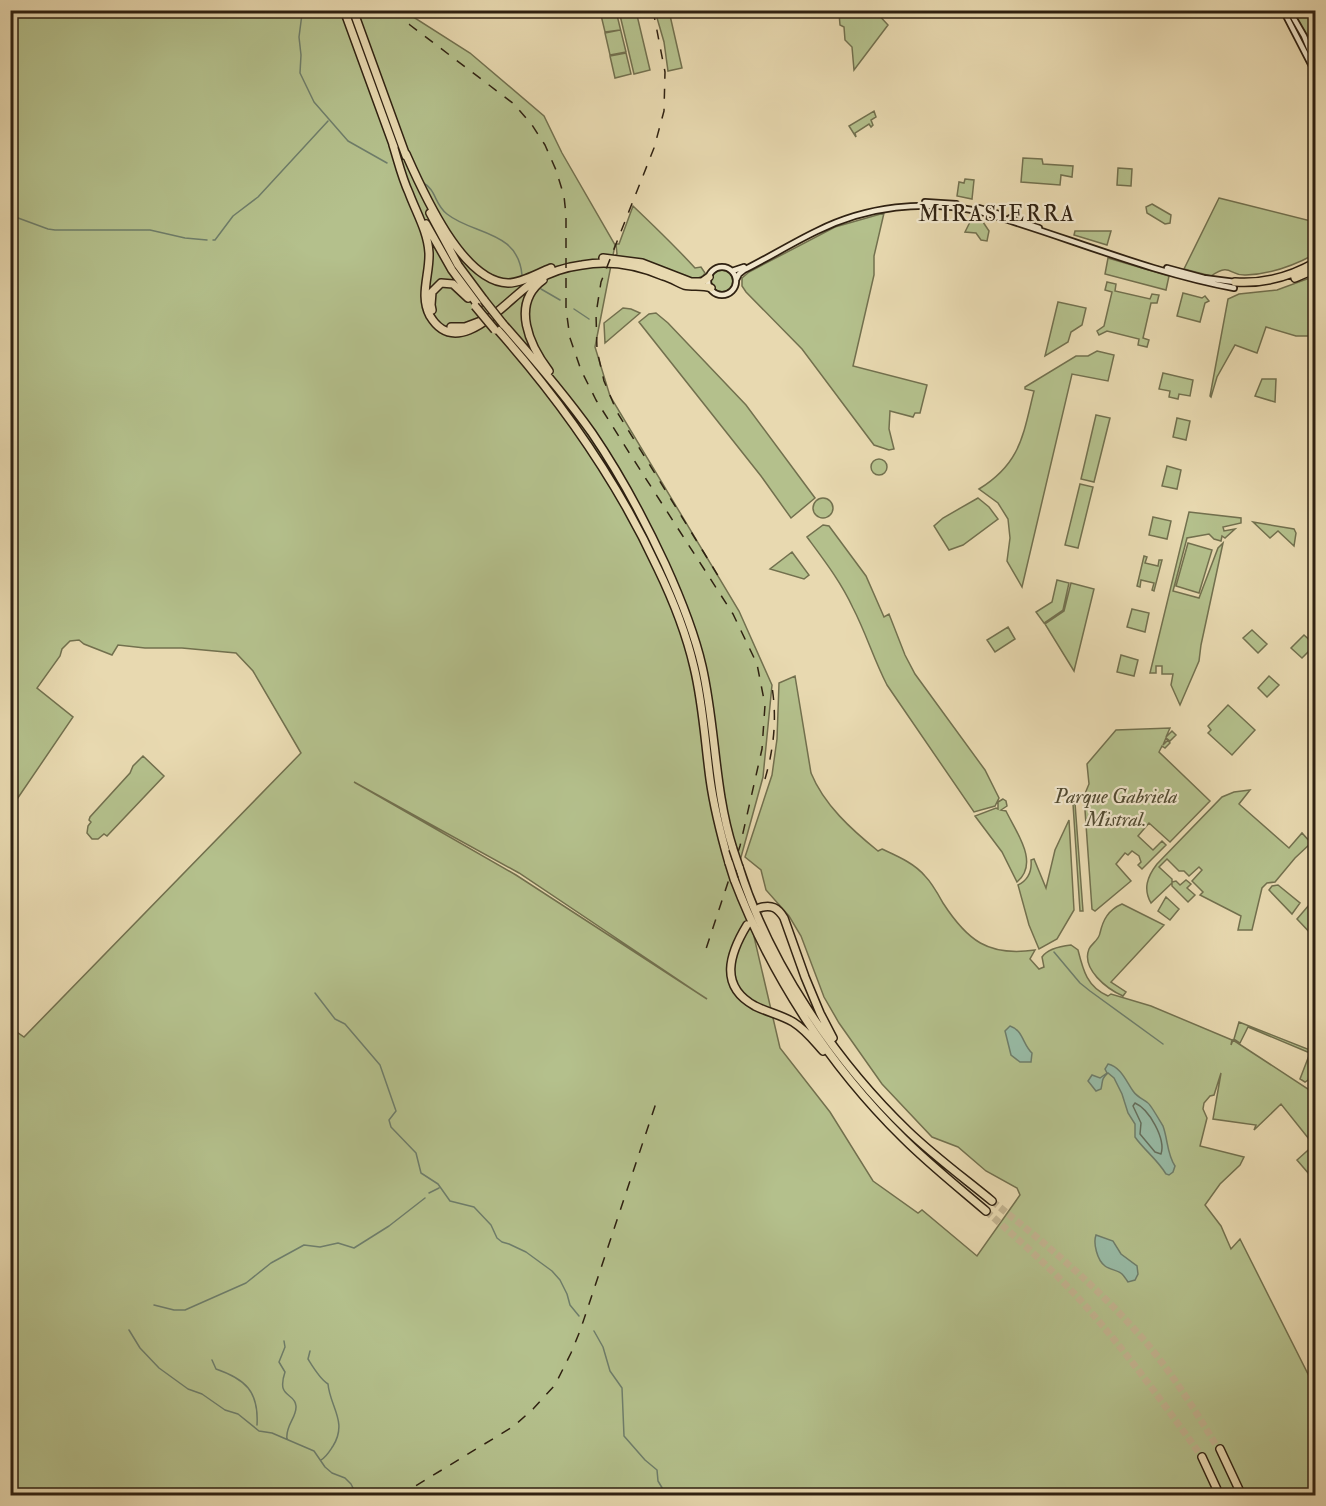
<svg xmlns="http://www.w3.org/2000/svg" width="1326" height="1506" font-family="'IM FELL Double Pica',serif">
<rect width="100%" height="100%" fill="#e8d9b0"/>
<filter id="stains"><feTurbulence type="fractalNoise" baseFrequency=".00333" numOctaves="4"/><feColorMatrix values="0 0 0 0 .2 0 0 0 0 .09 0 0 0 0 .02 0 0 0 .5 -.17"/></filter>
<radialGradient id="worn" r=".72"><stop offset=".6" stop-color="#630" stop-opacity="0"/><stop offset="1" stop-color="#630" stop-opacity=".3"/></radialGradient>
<path fill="#b4c08c" stroke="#72704e" stroke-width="1.5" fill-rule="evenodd" d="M10,11H404L470,53L544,116L562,153L615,245L595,347L610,396L739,611L772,685L763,777L738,868L780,1048L830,1112L873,1181L918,1213L922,1210L977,1256L1020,1195L1017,1188L986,1171L958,1147L932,1137L882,1084L839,1023L824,997L801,936L789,916L766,890L761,870L745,857L772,775L777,739L779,683L795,676L811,773C824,805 852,830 878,851L882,849C897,856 914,863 925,876C932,883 938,894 943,903C967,940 988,957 1035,950L1030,959L1039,969L1044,967L1042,957C1048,948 1062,946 1071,945L1078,950C1083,970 1087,987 1108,996L1111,994L1151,1006L1232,1040L1231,1045L1233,1040L1308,1089C1317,1103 1320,1128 1313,1144L1281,1104L1254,1130L1256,1125L1213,1119L1221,1073L1214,1095L1210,1096L1204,1103L1203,1109L1207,1118L1200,1146L1244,1157L1240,1165L1220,1184L1205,1205L1221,1226L1231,1249L1240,1239L1315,1388V1495H11V1028L24,1037L301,753L253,671L236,653L182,648H145L118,645L112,655L84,644L79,640L70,641L62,649L60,656L37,688L73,717L11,808ZM354,782L519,873L707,999L516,875Z
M600,11H616L626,52L610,55L605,33L620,30L605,32Z
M619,11H636L650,70L634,74Z
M655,11H669L682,68L668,71L664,42Z
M836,11H875L888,25L854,70L852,47L845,40L844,27L840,25L839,13Z
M1292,11H1312L1311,43L1309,42Z
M626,53L631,74L615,78L610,56Z
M874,111L876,117L871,120L873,125L871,127L869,124L855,133L856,137L849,126Z
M1023,158L1042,159L1043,164L1073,166L1072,177L1061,175L1060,185L1021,182Z
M1118,168L1132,169L1131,186L1117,185Z
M965,179L974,180L972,199L957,196L959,182L964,183Z
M1219,198L1315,222V254C1293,266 1272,274 1246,275C1228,276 1232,262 1211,276L1184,269Z
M1152,204L1171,215L1170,223L1165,224L1147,213L1146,207Z
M633,206C654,226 675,246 695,268L701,267L705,273L703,276L693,280L645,261L615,256L617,254L616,244H619Z
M884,213L874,256V275L853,366L927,385L920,413H915L913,417L890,411L889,429L894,449L889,450L874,445L802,349L746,292L742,286V278L749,272L835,227Z
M971,220L983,222L989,231L987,241L981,240L976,233L965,232Z
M1075,231H1111L1107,245L1074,235Z
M1108,258L1169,276L1166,290L1105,274Z
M711 281a11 11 0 1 1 22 0a11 11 0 1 1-22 0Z
M1315,276V336H1296L1266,327L1257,353L1235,345L1217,377L1211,397L1210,396L1228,299L1239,294L1277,290Z
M1107,282L1116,284L1115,291L1150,299L1152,294L1159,295L1157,303H1151L1143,338L1149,340L1147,347L1138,345L1139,339L1107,331L1099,335L1097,331L1104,326L1112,292L1105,290Z
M1183,293L1202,298L1205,296L1209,301L1205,303L1200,322L1177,316Z
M1058,302L1086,308L1082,325L1071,332L1068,342L1045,356Z
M623,308L631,309L640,313L605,343L604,323Z
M656,313L668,323L746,405L815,498L791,518L761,476L639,322L649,314Z
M1097,351L1114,355L1108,381L1072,374L1022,587L1007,561L1010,538L1008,519L998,503L979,489C1021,463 1023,435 1034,391L1025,389V387L1076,356H1088Z
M1163,373L1193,380L1190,396L1179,394L1178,399L1169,397L1170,391L1159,389Z
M1262,379H1276L1275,402L1255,396Z
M1096,415L1110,418L1094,482L1081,479Z
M1177,418L1190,421L1186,440L1173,437Z
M871 467a8 8 0 1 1 16 0a8 8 0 1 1-16 0Z
M1167,466L1181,470L1177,489L1162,486Z
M1080,484L1093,487L1078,548L1065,545Z
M813 508a10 10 0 1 1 20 0a10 10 0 1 1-20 0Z
M978,498L989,507L998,519L963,545L949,550L934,526L943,518Z
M1189,512L1241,518V523L1223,527L1224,531L1235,529L1225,538L1222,536L1221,541L1214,539L1209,534L1187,538L1173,591L1199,598L1218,548L1223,543L1201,645L1199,661L1180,705L1171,685L1173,674H1162V666H1156V673H1150Z
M1153,517L1171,521L1167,539L1149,535Z
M1253,522L1294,529L1296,533L1294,546L1278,531L1270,538Z
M823,525L829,526L866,576L884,617L889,614L905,655L915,674L985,770L999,798L995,806L974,812L887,685C874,660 866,633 853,608C841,582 824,560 807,537Z
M1188,543L1212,550L1199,593L1176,586Z
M792,552L809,575L804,579L770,569Z
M1144,556L1147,557L1145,563L1158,566L1159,560H1162L1154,591L1152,590L1154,583L1141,580L1140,587L1137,586Z
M1057,580L1069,583L1063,610L1044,623L1036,612L1052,602Z
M1071,583L1094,589L1074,671L1045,624L1064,611Z
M1132,609L1149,613L1145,632L1127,627Z
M1008,627L1015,639L995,652L987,640Z
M1252,630L1267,644L1258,653L1243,638Z
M1304,635L1315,645L1302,658L1291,648Z
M1121,655L1138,660L1134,676L1117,672Z
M1269,676L1279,685L1267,697L1258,688Z
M1228,705L1255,730L1232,755L1208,733L1211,730L1208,726Z
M1170,728L1166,737L1172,731L1176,735L1170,741L1166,738L1163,745L1168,740L1170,743L1165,748L1162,746L1159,752L1210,801L1170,842L1149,823L1138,836L1153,850L1162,841L1166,845L1142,869L1138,865L1141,862L1139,856L1132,851L1128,855L1125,853L1116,864L1131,881L1095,911L1092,909L1084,796L1089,784L1087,764L1116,730Z
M143,756L164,776L107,836L104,834L98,839H92L87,833L88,826L91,822L89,820L90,817L130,773L133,766Z
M1250,790L1239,804L1289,848L1302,833L1311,843L1295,858L1275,882L1267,883L1262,888L1252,930H1238L1241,916L1200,895L1203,892L1192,881L1202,870L1199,867L1189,876L1184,871H1179L1167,859L1159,867L1172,879V882L1176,881L1180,885L1186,880L1191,884L1187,888L1195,895L1188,902L1172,886V883L1151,903C1143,889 1147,877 1157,864L1222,797L1234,792Z
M1003,799L1006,801L1007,806L1001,810L1006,811C1016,832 1040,863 1017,882L1002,852L975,816L996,808L998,809V802Z
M1075,803L1083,911H1080L1073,804Z
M1069,820L1074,910L1057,939L1039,949L1029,925L1018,885C1028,880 1032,871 1031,860L1034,859L1046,888L1055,850Z
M1278,885L1300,903L1292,914L1269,890L1272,886Z
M1166,897L1179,909L1170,920L1158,911Z
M1315,898V938L1297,919Z
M1122,904L1164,925L1111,982L1126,992L1123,996C1107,989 1081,969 1089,949C1092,943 1099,940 1100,933C1103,920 1108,910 1122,904Z
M1239,1022L1315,1052V1060L1308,1080L1305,1082L1300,1079L1310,1053L1248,1027L1240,1043L1234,1039Z
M1315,1144V1181L1297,1160Z"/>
<path fill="#98bba6" stroke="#6e7d6a" stroke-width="1.5" d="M1010,1026C1023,1030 1023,1045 1032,1053L1031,1062H1020L1011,1055L1005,1031Z
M1108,1064C1121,1067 1126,1081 1133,1091C1137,1097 1143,1099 1148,1103C1151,1105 1161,1123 1163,1126C1168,1140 1167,1154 1175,1166L1173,1172L1169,1175L1166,1174C1157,1159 1144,1150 1135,1137V1124L1128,1113L1122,1094L1114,1078L1108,1073C1101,1079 1103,1081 1101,1089L1096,1091L1088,1081L1092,1075L1100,1078L1107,1073L1105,1069Z
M1096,1235L1113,1241L1121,1254L1137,1266L1138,1274L1135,1280L1128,1282C1126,1279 1124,1276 1122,1274C1118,1270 1110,1270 1105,1266C1097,1260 1093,1243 1096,1235Z"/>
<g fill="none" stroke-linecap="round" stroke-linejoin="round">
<path stroke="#646e5c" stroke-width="1.5" d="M1135,1103C1149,1109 1166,1139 1161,1154L1155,1152L1140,1134L1141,1123L1133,1106Z"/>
<path stroke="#6e7d6a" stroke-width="1.5" d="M300,10L302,14L299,37L301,55L300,73L314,102L348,141L387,163
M422,182C437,190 434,204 447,214C473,235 518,230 522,275
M10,215L48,229L55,230H150L185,238L207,240
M213,240H215L233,216L258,197L328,121
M541,289L560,300
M574,309L589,319
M1054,952L1080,983L1090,991L1163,1044
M315,993L335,1019L345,1024L380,1065L396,1111L389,1120L391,1127L416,1153L421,1173L438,1184L450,1201L474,1207L491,1225L497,1238L502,1242L509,1244L526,1252L552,1271L560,1280L567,1294L570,1305L579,1316
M429,1193L439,1188
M154,1305L174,1310H185L246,1283L271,1263L304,1245L320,1247L338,1243L354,1248L389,1226L425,1198
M129,1330L140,1348L159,1368L188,1389L202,1394L225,1410L238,1414L259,1431L272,1433L314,1451L325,1467L332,1473L345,1478L351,1484L357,1496
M594,1331L603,1347L610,1371L622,1388L624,1436L645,1460L657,1470L658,1481L667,1496
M284,1341L285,1347L279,1362L285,1372C276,1399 295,1392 296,1406C297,1417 285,1426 287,1439
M310,1351L308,1359C313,1367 320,1379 328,1384C330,1407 348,1422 333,1446C329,1452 327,1456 321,1460
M212,1360L216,1369C245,1379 259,1391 257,1425"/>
<path stroke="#c3b490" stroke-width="7" stroke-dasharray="7 3.5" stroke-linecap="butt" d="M992,1201C1046,1244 1099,1288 1144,1340C1173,1374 1196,1412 1219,1450
M986,1211C1019,1240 1052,1269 1082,1302C1126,1351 1164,1404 1202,1457"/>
<defs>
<path id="secondary" d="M1283,10L1316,74
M1289,10L1304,36L1316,65
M1316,11L1313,18L1316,61
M925,202L956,204
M979,208L999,214
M1010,218L1039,228
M708 281a14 14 0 1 1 28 0a14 14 0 1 1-28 0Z
M1167,268L1204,278L1235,282
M732,271L744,267
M736,280L739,274L744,270C768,258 792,243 817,231C867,206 923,200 978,211C1063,235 1147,272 1234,288"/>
<path id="motorway" d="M344,10L394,147
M353,10L406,156
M393,145C398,161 402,178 409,193C416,212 428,232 429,253C430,274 419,296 430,316C459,364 509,296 535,281C550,272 566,267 582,265C610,260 637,265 663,276C670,278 677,282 684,285C693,287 702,285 711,288
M406,154C422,190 462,282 508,283C522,283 538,273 551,268
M430,213L458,265L484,300
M426,224L452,270L478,305
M603,258L642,263L691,282H702L709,277
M1295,278L1316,269
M543,280C510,304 530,346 549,371
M1235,282C1264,284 1290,277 1316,262
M432,310L431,305L432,292L441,283L453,284L468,298
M503,324C534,359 565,395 592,433C620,474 644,519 665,564C680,597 694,631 702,666C716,727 714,790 733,849
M451,327H465L481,321
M497,329C562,402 617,480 658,569C673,600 686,633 694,667C703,704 705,742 710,779C714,808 721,835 729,863
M739,867C769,963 835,1061 908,1131C934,1156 964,1178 992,1201
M734,879C771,976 829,1065 903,1138C929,1164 958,1187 986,1211
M759,908C772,904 778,908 784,918L805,977L820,1013L833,1038
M747,925C730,953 718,986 755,1006C767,1012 781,1015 793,1022C806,1030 814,1041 823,1051
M1220,1449L1242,1496
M1202,1457L1220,1496"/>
</defs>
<use href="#secondary" stroke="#2f2111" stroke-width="8"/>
<use href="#motorway" stroke="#2f2111" stroke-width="10"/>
<use href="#secondary" stroke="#f0e6cc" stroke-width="4.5"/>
<use href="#motorway" stroke="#e8d9b0" stroke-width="7"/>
<path stroke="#2f2111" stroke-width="1.5" stroke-dasharray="10 10" stroke-linecap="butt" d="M395,10L410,25L514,104L532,125L545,145L556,170L564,196L566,215V309L570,338L581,370L596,400L630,454L733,614L757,664L765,705L762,749L740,846L706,949
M653,10L665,72L664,111L654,148L601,282L596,314L597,350L604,381L617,412L722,582
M765,779C774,748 777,718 772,687
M399,1496L514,1426L533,1409L555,1385L571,1353L580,1331L657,1100"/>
<defs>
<path id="motorway-bridge" d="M484,300L503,324
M475,306L495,330
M733,849L739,867
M729,863L734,879"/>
</defs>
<use href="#motorway-bridge" stroke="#2f2111" stroke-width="10" stroke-linecap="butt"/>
<use href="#motorway-bridge" stroke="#e8d9b0" stroke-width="7"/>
</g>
<g text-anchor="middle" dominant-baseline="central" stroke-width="4.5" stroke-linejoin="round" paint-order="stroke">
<g font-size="20" font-style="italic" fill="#504930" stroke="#f0e6cc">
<text x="1116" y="796">Parque Gabriela<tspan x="1116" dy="23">Mistral.</tspan></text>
</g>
<g font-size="22" letter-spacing="1.5" fill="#2f2111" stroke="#f0e6cc">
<text x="997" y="214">MIRASIERRA</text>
</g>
</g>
<rect width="1326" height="1506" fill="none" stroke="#e8d9b0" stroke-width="36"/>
<rect x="12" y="12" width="1302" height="1482" fill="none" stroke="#2f2111" stroke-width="3"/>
<rect x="18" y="18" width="1290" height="1470" fill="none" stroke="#2f2111" stroke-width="1.5"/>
<rect width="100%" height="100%" filter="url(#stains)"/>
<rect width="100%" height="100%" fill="url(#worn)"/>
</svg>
